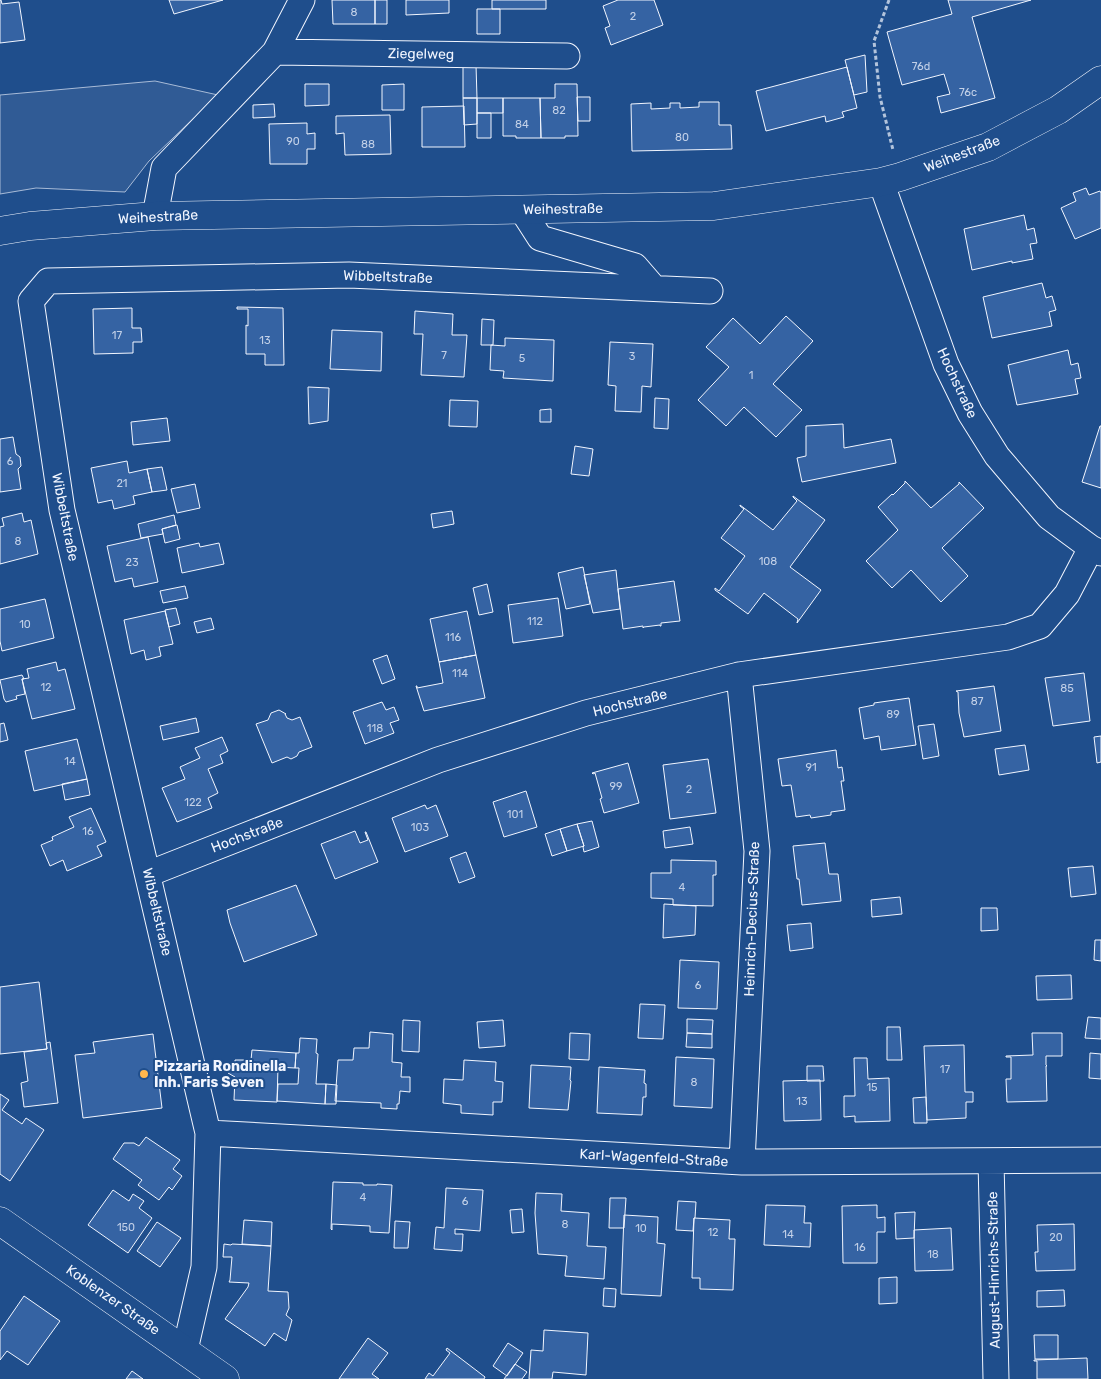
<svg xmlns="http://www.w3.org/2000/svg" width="1101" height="1379" font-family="Rubik,sans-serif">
<rect width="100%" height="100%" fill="#1f4e8c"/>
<path fill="#305b95" stroke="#a8bbd7" d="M155,81L218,95L149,161L125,192L36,188L0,194V95Z"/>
<path fill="#3563a3" stroke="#f2f6ff" d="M0,0H1L2,4L19,2L25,40L0,43Z
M169,0H223L174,14Z
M332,0H375V24H333Z
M375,0H387V24H375Z
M406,0H449V13L406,15Z
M492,0H546V9H492Z
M618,0H654L663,25L611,45L605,28L610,26L603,6Z
M948,0H1031L972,17L995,98L941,113L937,97L950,94L944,74L902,85L887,32L952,14Z
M477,9H500V34H477Z
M865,55L867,92L854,95L845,60Z
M463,65H476L477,98H463Z
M847,67L857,108L842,112L844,117L826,122L825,116L766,131L756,91Z
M305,84H329V105L305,106Z
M404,84V110H382V85Z
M555,84H577L578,136H565V138H541L540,98H555Z
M577,97H590V121H578Z
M463,98H477V124L464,125Z
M477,98H503V113H477Z
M503,98H540L541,138H516V136H503Z
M699,102H719V125H731L732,149L632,151L631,104L651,103V109L670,108V103H680V108L699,107Z
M274,104L275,117L253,118V105Z
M464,106L465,147H422V107Z
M477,113H491V138H477Z
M390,115L391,154L345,155L344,133L336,134V116Z
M307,123V134L315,133V149H307V164H270L269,124Z
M1086,188L1089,195L1100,191L1101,193V228L1075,239L1061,208L1076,201L1073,193Z
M1024,215L1027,230L1034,228L1037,243L1030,244L1033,259L1012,263V261L972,270L964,229Z
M1042,283L1046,298L1052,296L1056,310L1049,312L1052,326L992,338L983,297Z
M237,307L283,308L284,365H265V354H246V325L248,326V309H237Z
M132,308V328H141L142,342H133V353L94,354L93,309Z
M415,311L453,314L452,335H467L464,377L421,375L423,334H414Z
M786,316L813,341L773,384L802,410L776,437L744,407L726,426L698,400L729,367L706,347L733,318L760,344Z
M482,319L494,320L493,345H481Z
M332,330L382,332L381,371L330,369Z
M505,338L554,340L553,381L503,378L504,371L490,370L491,345L505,346Z
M610,342L653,344L651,387L642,386L641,412L615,411L616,386L608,385Z
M1068,350L1071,365L1078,363L1081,378L1075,379L1078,394L1017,405L1008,365Z
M308,387L329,388L328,421L309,424Z
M655,398L669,399L668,429L654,428Z
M450,400L478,401L477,427L449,426Z
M551,409V422H540V410Z
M167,418L170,441L133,445L131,422Z
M843,424L844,448L891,439L896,463L802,482L797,458L806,456V426Z
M1100,426H1101V488L1082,482Z
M13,437L16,454L20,457L21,466L18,469L21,489L0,492V439Z
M575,446L593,449L589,476L571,474Z
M127,461L129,473L147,469L152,492L133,496L135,504L114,509L112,500L98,503L91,468Z
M162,467L167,490L152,492L147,469Z
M905,481L931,508L959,484V482L984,508L942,548L968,576L941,602L911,570L892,588L866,561L898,530L878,507L892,494L893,495L905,483Z
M195,484L200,508L177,513L171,489Z
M793,496L825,520L790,567L821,590L797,623L798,619L764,593L748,614L715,590V588L719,591L745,556L721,538L744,509L740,506V505L773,530L797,501L793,497Z
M452,511L454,524L433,528L431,514Z
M22,513L24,522L31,520L38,554L0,564V527L4,526L2,518Z
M174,515L176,525L162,529L163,534L141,538L138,524Z
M177,525L180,539L165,543L162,529Z
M148,537L158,582L134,587L132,578L115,582L107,546Z
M199,543L200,547L219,543L224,564L182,573L177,548Z
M583,567L590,604L566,609L558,573Z
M616,570L620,609L593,613L584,575Z
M674,581L680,621L661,623V626H660V625L644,627L643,628V626L623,629L618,589Z
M487,584L493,612L479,615L473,588Z
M185,586L188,598L163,603L160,591Z
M558,598L563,636L513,643L508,605Z
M45,599L54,638L2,651L0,641V609Z
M176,608L180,624L169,627L165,610Z
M165,611L173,644L159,647L161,656L146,660L144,650L131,654L124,620Z
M467,611L476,655L439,662L430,619Z
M211,618L214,629L197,633L194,622Z
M387,655L395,679L382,684L373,660Z
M476,655L485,698L424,711L416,686H417V688L443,683L439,662Z
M56,662L58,671L65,669L75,709L32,719L22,679L29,678L27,669Z
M1084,673L1090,721L1053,726L1045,678Z
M22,675L24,679H22L25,694L16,696L17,699L6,702L4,699L0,680Z
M994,686L1001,731L964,737L959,713L958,692L956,691Z
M909,698L916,745L881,750L879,736L864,739L859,708L874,705V703Z
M382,702L386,710L394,707L399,720L390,723L394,733L365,744L353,712Z
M279,710L286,714H285L287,718L292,720L300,717L312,747L299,752L297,756L291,759L287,757L272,763L256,724L268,720L271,713Z
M196,718L199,732L163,740L160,726Z
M4,723L8,740L0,742V724Z
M934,724L939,756L923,759L918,726Z
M1101,736V762L1097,763L1094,737Z
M222,737L228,751L220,755L223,763L208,769L218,793L208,798L212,808L177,822L162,788L185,779L180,767L200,758L195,748Z
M77,739L87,779L34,791L25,751Z
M1025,745L1029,770L999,775L995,749Z
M836,750L838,768L842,767L844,781H841L845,810L831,812V815L811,818L810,815L796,817L791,785L782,786L778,759Z
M708,759L716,813L670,819L663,765Z
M628,763L639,803L604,813L600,799L602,798L595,773L593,774L592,773Z
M87,779L90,795L65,800L62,784Z
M526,791L537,827L504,837L493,802Z
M425,805L427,809L436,805L448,836L405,852L392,818Z
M91,808L106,842L97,846L102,856L67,871L63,860L50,866L41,845L53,840L52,837L74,827L69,817Z
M592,821L599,847L584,852L583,847L584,846L577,824Z
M577,824L584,846L567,851L560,829Z
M690,827L693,844L665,848L663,831Z
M560,829L567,851L552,856L545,834Z
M355,831L360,843L368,840L365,832H366L378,862L335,879L321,844Z
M825,843L829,874H838L841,901L802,905L799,879H797L793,846Z
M466,852L475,877L459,883L450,858Z
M671,860L716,861V875H713V906L673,905V899L651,898V873H671Z
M1093,866L1096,894L1071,897L1068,868Z
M296,885L317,935L244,962L230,923L227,910Z
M900,897L902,914L872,917L871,900Z
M664,904L696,906L695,935L663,938Z
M981,908H997L998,930L981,931Z
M811,923L813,948L790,951L787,925Z
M1095,940H1101V961L1094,960Z
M680,960L719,962L717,1009L678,1008Z
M1071,975L1072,999L1037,1000L1036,976Z
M39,982L47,1049L0,1054V987Z
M640,1004L665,1005L663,1039L638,1038Z
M1088,1017L1101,1018V1039L1085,1038Z
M687,1019L713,1020L712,1034L687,1033Z
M403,1020L420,1021L419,1052L402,1051Z
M503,1020L505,1046L479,1048L477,1022Z
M887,1027H900L902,1060H887Z
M370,1032L393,1034L392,1062L402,1063L401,1077H410V1092L400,1091L399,1104H397V1109L381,1108V1103L335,1101L338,1060H353L354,1048H369Z
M570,1033L590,1034L589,1060L569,1059Z
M687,1033L712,1034V1048L686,1047Z
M1032,1033H1062V1056H1046V1065L1047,1066H1046L1047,1101L1007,1102L1006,1079H1011V1057H1006V1056L1033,1055Z
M153,1034L162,1108L83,1118L75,1055L95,1053L93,1042Z
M300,1038L317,1039L316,1053L318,1054L316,1084H326L325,1104L277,1101L278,1084H298L299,1068H295L296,1053H299Z
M50,1042L58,1103L24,1107L21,1083L28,1081L24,1052L47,1049L46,1043Z
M964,1045L965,1092H973V1102H966V1118L927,1120L924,1046Z
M252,1050L296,1053L295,1068L278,1067L277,1102L234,1100L235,1077L228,1073L229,1064L235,1062V1060H251Z
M1090,1053L1101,1054V1079L1089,1078Z
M676,1057L714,1059L712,1108L674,1106Z
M854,1058H867L868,1079L889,1078L890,1121L855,1122V1116L844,1117V1096H855Z
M464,1060L496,1062L495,1081L503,1082L502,1102H493V1115L461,1113V1105L443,1103L444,1079L463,1080Z
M531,1065L571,1067L570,1080L571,1081L568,1110L529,1108Z
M807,1066H823L824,1081H807Z
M599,1067L645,1070L644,1083L646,1084V1097H643L642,1115L597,1113Z
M820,1080L821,1120L784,1121L783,1081Z
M326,1084L337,1085L336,1104H325Z
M0,1094L9,1100L2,1110L22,1124L26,1118L44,1130L10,1181L0,1174Z
M926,1097L927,1123H914L913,1098Z
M146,1137L180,1160L173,1169L182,1176L172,1190L169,1187L159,1200L138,1185L142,1180L113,1159L124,1143H134L139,1146Z
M333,1182L363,1183V1185H377V1184L392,1185L389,1233L370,1232V1226L332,1224V1230L331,1229Z
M446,1188L483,1190L480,1231L455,1229V1234H463L462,1251L434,1249L436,1227L444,1228Z
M113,1190L129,1201L133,1194L144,1201L139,1208L152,1218L128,1253L88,1225Z
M536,1193L562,1194L561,1211L589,1213L587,1246L606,1247L604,1279L565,1276L567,1256L538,1254L535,1213Z
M610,1198H626L624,1228H609Z
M678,1201L696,1202L695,1218H694L693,1231L676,1230Z
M766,1205L805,1206L804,1223H811L810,1247L764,1245Z
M877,1205V1218L885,1217V1232H877V1263H843L842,1206Z
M522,1209L524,1232L512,1233L510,1210Z
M915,1212L914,1238L896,1239L895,1213Z
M624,1215L658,1217L657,1243L665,1244L661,1296L621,1294Z
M694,1218L730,1220L729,1239H735L733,1290L700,1289V1278H692Z
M244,1220L272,1222L271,1246L242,1244Z
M395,1221L410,1222L408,1248H394Z
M157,1222L181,1238L160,1267L137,1251Z
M1074,1224L1075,1270L1036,1271L1035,1252H1038L1037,1225Z
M951,1228L953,1270L915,1271L914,1230Z
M224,1244L231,1245L232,1244L271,1246L268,1291L288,1292L289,1308L286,1315L292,1320L286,1341L274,1333L265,1346L225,1319L248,1287L249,1283L229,1282L230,1280L232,1257H223Z
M897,1277V1303L879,1304V1278Z
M604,1288L616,1289L615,1307L603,1306Z
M1064,1290L1065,1306L1037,1307V1291Z
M24,1296L60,1321L28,1365L7,1351L0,1360V1331Z
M544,1330L588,1333L586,1375L553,1372L552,1379H529L531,1350L543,1351Z
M1034,1335H1058V1359H1035Z
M368,1338L388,1353L372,1374L379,1379H339Z
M508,1343L523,1353L507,1376L493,1366Z
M447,1348L485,1377L484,1379H425L429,1373L433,1376L450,1353L446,1350Z
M1087,1358L1088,1379H1037V1361H1034V1360Z
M515,1364L527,1372L522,1379H504Z
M132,1371L143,1379H126Z"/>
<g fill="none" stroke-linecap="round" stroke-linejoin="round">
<defs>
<path id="minor" d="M275,52L567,56
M881,182L946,364L970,413L997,456L1049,517L1091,548L1101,553
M522,210L540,238L635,266L654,288
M155,216L164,168L275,52L302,0
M739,675L757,851L742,1162
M148,874L438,760L586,713L739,675L1008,637L1040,626L1067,594L1091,548
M208,1133L742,1162L1101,1160
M991,1161L996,1379
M185,1350L204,1267L208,1133L62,510L31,301L48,281L349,275L710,291"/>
<path id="tertiary" d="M0,1221L225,1379"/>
<path id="secondary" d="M0,231L30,226L155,216L714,206L881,182L900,177L988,147L1058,110L1101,80"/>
</defs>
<use href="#minor" stroke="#f2f6ff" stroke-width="27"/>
<use href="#tertiary" stroke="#f2f6ff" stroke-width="29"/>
<use href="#secondary" stroke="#f2f6ff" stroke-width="29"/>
<path stroke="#b3c4dc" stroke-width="3" stroke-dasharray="4 2.5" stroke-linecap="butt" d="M889,0L874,41L880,97L893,150"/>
<use href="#minor" stroke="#1f4e8c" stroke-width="25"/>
<use href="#tertiary" stroke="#1f4e8c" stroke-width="28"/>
<use href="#secondary" stroke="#1f4e8c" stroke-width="28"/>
</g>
<circle fill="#ffb74d" stroke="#1f4e8c" stroke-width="2" cx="144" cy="1074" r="5"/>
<g text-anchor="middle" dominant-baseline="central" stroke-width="4" stroke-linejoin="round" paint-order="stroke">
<g font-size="11" fill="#c3d1e8">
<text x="354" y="12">8</text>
<text x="633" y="16">2</text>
<text x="921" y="66">76d</text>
<text x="968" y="92">76c</text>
<text x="559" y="110">82</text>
<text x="522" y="124">84</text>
<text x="682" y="137">80</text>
<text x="293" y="141">90</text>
<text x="368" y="144">88</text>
<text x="117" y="335">17</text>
<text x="265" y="340">13</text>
<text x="444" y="355">7</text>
<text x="632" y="356">3</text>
<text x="522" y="358">5</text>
<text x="751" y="375">1</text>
<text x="10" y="461">6</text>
<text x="122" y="483">21</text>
<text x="18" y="541">8</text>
<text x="768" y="561">108</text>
<text x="132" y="562">23</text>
<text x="535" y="621">112</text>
<text x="25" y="624">10</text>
<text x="453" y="637">116</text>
<text x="460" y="673">114</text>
<text x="46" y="687">12</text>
<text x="1067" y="688">85</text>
<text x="977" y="701">87</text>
<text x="893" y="714">89</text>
<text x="375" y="728">118</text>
<text x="70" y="761">14</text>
<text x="811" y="767">91</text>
<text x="616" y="786">99</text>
<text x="689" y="789">2</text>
<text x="193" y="802">122</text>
<text x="515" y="814">101</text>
<text x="420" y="827">103</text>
<text x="88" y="831">16</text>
<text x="682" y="887">4</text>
<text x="698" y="985">6</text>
<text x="945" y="1069">17</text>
<text x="694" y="1082">8</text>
<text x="872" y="1087">15</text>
<text x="802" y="1101">13</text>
<text x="363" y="1197">4</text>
<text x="465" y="1201">6</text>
<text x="565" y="1224">8</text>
<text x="126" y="1227">150</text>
<text x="641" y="1228">10</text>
<text x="713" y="1232">12</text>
<text x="788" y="1234">14</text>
<text x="1056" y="1237">20</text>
<text x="860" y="1247">16</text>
<text x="933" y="1254">18</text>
</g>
<g font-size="14" fill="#f2f6ff" stroke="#1f4e8c">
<text transform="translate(421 54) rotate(1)">Ziegelweg</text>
<text transform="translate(962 154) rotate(-21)">Weihestraße</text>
<text transform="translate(563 209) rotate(-1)">Weihestraße</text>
<text transform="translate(158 217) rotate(-3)">Weihestraße</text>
<text transform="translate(388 277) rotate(2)">Wibbeltstraße</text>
<text transform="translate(957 383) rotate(65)">Hochstraße</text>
<text transform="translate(65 517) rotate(79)">Wibbeltstraße</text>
<text transform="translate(630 703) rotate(-14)">Hochstraße</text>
<text transform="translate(247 835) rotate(-21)">Hochstraße</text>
<text transform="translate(157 912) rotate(77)">Wibbeltstraße</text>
<text transform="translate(752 919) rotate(-88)">Heinrich-Decius-Straße</text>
<text transform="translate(654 1158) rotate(3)">Karl-Wagenfeld-Straße</text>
<text transform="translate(994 1270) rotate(-91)">August-Hinrichs-Straße</text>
<text transform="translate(113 1300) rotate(35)">Koblenzer Straße</text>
</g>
<g font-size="14" font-weight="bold" fill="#f2f6ff" stroke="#1f4e8c" text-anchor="start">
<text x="154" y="1066">Pizzaria Rondinella<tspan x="154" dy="16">Inh. Faris Seven</tspan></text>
</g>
</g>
</svg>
